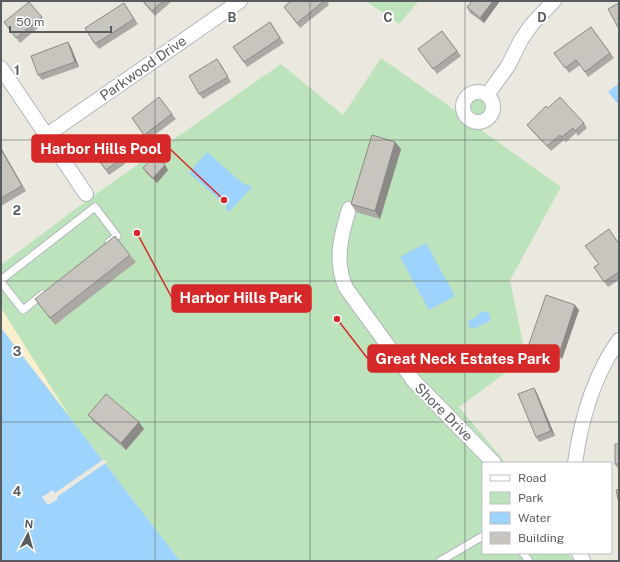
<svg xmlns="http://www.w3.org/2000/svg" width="620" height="562" font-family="'Public Sans',sans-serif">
<rect width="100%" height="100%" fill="#ebe9df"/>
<path fill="#bce3bc" d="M366,1H419L399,24Z
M381,58L456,111L475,121L484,132L561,187L510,280L526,358L459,407L506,463H483V553H568L574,561H180L1,328V265L93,196L281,64L343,115Z
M464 107a13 13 0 1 1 26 0a13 13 0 1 1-26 0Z"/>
<path fill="#f9efcd" d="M1,308L70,417L1,328Z"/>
<path fill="#9ed3fd" d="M619,83V105L608,92Z
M207,152L246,186L248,184L252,187L229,212L225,208L227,206L189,173Z
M426,243L455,296L429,310L400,257Z
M486,311L490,315V321L475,328H470L468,324V321L476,317L481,312Z
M1,328L180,561H1Z"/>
<path fill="#ebe9df" d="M104,459L107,462L57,497L58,499L48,505L42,497L53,490L55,493Z"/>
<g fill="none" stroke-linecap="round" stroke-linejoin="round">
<defs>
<path id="lane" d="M1,280L95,207L117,236L109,242
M1,282L23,310L43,294
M523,553L529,561
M440,561L483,536"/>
<path id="street" d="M1,68L86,194
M463 107a15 15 0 1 1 30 0a15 15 0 1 1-30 0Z
M487,95L508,66L521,40L532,24L554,1
M47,135L240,1
M349,209C341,235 334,262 346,288L413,380L494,463
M575,463C581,420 593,376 619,340
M579,553L583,561"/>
</defs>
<use href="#lane" stroke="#b2b6ba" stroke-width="9"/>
<use href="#street" stroke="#b2b6ba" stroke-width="16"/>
<use href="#lane" stroke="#fff" stroke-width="7"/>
<use href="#street" stroke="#fff" stroke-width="14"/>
</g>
<path fill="#aca9a4" d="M142,1H172L155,16Z
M291,1H327L329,5L300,28L284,7Z
M472,1H500L484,23L470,13L467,7Z
M124,3L138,24L99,49L95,44Z
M42,17L45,22L20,43L4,22Z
M270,22L284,43L247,67L233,47Z
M591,27L614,58L588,77L580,65L569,73L554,53Z
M442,31L461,56L437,74L418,49Z
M68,42L71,47L79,67L42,80L38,75Z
M221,64L231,82L203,99L199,94Z
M548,108L584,123L587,128L578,136L576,133L566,142L564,140L551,151L531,130L527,125Z
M172,114L176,119L148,140L132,118Z
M105,136L125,164L109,175L89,147Z
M395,142L401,149L380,219L356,212L351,204Z
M1,148L26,191L1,206Z
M165,165L168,170L157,183L146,173L143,168Z
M619,244V280L608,287L594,267L599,264Z
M130,255L136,262L55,325L35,299Z
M579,310L562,359L532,349L529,344Z
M534,388L537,393L555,436L539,442L536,437Z
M88,415L144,429L126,450L94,422Z
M619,444V469H618L615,464Z"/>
<path fill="#8c8a86" d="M493,1H500L484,23L480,18Z
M68,42L71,47L79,67L75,62Z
M395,142L401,149L380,219L375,211Z
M1,148L26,191L1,149Z
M165,165L168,170L157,183L153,178Z
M575,305L579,310L562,359L559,354Z
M534,388L537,393L555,436L551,431Z
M139,422L144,429L126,450L121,443Z"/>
<path fill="#c8c5bf" stroke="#8c8a86" d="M143,1H163L152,11Z
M291,1H324L297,23L284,7Z
M472,1H493L480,18L467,7Z
M29,2L42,17L16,38L4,22Z
M124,3L134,19L95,44L85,28Z
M619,3V29L608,9Z
M270,22L280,38L244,62L233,47Z
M591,27L610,53L585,72L576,60L565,68L554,53Z
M442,31L457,51L433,69L418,49Z
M68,42L75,62L38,75L31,56Z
M217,59L228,77L199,94L189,76Z
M159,97L172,114L144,135L132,118Z
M560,97L584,123L575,131L573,128L562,137L560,135L547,146L527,125L546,106L548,108Z
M372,135L395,142L375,211L351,204Z
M105,136L121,159L106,170L89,147Z
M1,149L22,186L1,198Z
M155,155L165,165L153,178L143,168Z
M609,229L619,244V272L604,282L594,267L599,264L585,246Z
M115,236L130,255L50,318L35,299Z
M546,295L575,305L559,354L529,344Z
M534,388L551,431L536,437L518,394Z
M106,394L139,422L121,443L88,415Z
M615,444H619V464H615Z
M619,489V503L616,490Z"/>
<path fill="none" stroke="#585c60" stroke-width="1" stroke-opacity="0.55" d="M155,1V561M310,1V561M465,1V561M1,140H619M1,281H619M1,422H619"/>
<g text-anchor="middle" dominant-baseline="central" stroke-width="4" stroke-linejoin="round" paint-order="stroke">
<g font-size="14" fill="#585c60" stroke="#fff">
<text transform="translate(143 68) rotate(-35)">Parkwood Drive</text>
<text transform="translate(444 412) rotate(45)">Shore Drive</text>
</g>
</g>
<g font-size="13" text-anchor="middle" font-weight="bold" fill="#585c60" stroke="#fff" stroke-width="4" stroke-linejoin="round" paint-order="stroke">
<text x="232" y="22">B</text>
<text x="388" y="22">C</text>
<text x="542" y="22">D</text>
<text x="17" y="75">1</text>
<text x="17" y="215">2</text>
<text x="17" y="356">3</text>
<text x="17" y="496">4</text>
</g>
<path fill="none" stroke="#d62828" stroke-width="1.5" d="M224 200L170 149M137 233L172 298M337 319L368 359"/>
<g fill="#d62828" stroke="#fff" stroke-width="1.5">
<circle cx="224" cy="200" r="4"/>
<circle cx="137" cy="233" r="4"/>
<circle cx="337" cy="319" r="4"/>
</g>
<g fill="#d62828" stroke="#d62828" stroke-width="1.5">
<rect x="32" y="135" width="138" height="27" rx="4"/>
<rect x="172" y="285" width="139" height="27" rx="4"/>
<rect x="368" y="345" width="191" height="27" rx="4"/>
</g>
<g font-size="15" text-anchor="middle" font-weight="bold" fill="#fff">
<text x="101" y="154">Harbor Hills Pool</text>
<text x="241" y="303">Harbor Hills Park</text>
<text x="463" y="364">Great Neck Estates Park</text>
</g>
<rect width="620" height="562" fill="none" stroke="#585c60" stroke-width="4"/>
<rect x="482" y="462" width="130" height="92" fill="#ffffff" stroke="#bcbebf"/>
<rect x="490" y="475" width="20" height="6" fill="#ffffff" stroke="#bcbebf"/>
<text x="518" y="482" font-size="12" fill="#585c60">Road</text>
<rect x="490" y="492" width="20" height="12" fill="#bce3bc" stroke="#bcbebf"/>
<text x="518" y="502" font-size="12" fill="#585c60">Park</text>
<rect x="490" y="512" width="20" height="12" fill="#9ed3fd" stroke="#bcbebf"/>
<text x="518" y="522" font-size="12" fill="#585c60">Water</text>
<rect x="490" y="532" width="20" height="12" fill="#c8c5bf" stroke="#bcbebf"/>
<text x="518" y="542" font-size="12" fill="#585c60">Building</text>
<g transform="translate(28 534) rotate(6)" stroke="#ffffff" stroke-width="3" paint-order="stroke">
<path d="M0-3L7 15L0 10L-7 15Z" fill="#585c60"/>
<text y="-6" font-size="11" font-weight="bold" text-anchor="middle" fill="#585c60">N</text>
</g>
<path d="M10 26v6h101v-6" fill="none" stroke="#585c60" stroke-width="2"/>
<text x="16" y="26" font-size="12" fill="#585c60" stroke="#ffffff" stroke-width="3" paint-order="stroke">50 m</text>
</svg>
